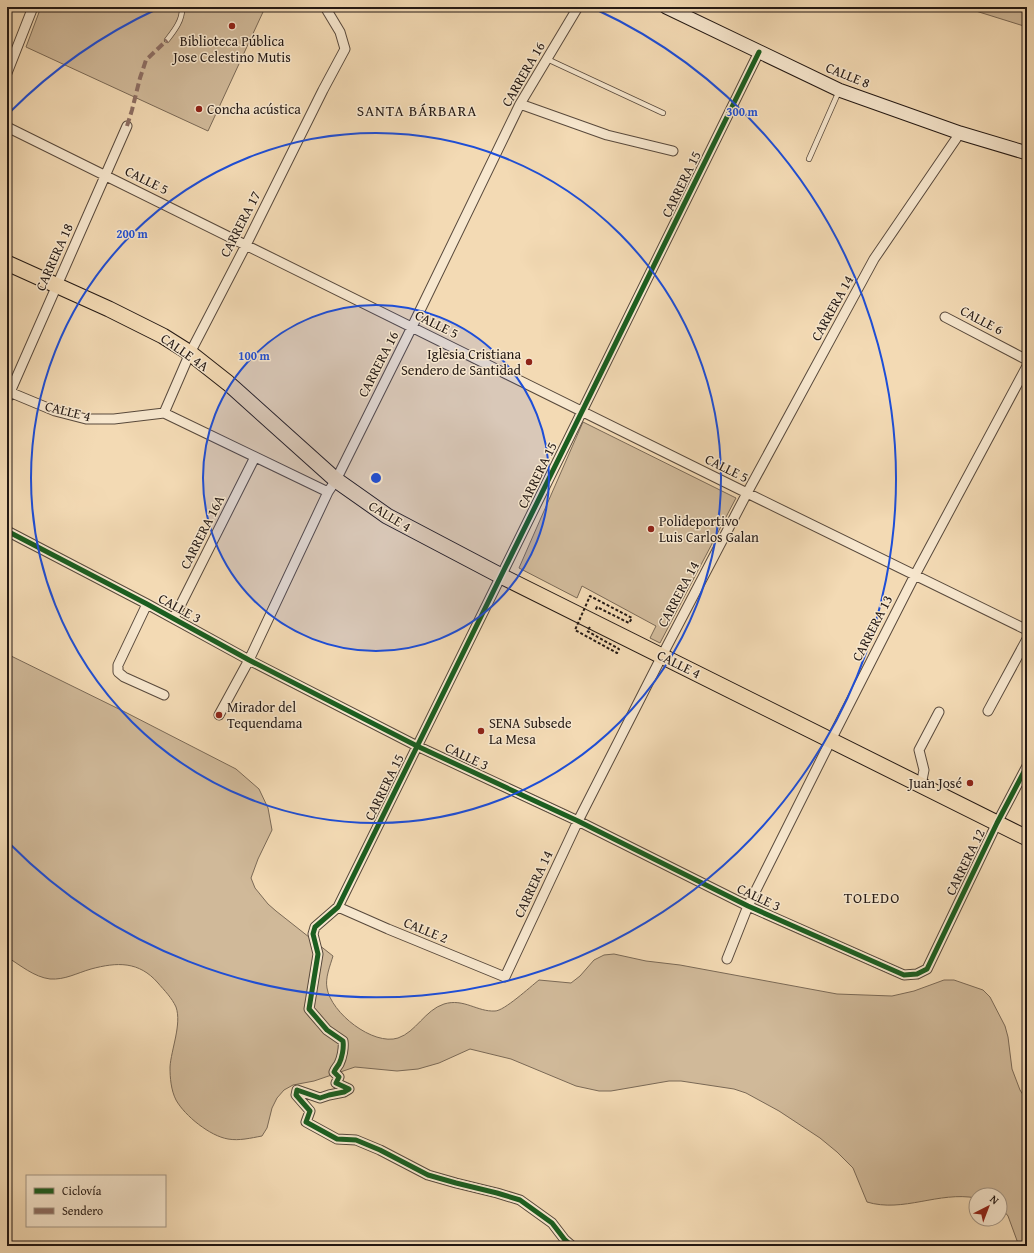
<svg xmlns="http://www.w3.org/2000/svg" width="1034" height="1253" font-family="'Gentium Book Plus',serif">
<rect width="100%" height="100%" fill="#f3dab4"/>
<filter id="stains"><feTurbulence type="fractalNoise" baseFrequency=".005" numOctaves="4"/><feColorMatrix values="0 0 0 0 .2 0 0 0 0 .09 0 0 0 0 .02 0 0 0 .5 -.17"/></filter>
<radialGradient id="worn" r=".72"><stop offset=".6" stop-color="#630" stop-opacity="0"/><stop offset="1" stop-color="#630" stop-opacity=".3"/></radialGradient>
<path fill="#d0b999" stroke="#7a6956" d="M41,7H258L263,12L208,131L26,47Z
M963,7H1027V27Z
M583,422L736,498L660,643L650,638L656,626L582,586L577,598L519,568Z
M7,654L123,711L236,769L259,789L268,808L272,830L258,859L251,878L255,888L268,904L276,911L333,956C330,966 325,978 327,988C331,1013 373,1046 398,1038C416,1032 425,1010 444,1004C464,998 477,1012 495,1011C504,1011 530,987 539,980L571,983L580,976L594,960L604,955L614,954L646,961L680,965L837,994L892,996L914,991L944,980H954L983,990L990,997L1005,1026L1008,1037L1012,1069L1020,1090L1027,1101V1246H1019L1008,1216L1000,1206V1195H976V1198C939,1191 903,1213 867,1202L853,1168L837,1152L820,1138L779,1111L746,1093L734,1089L681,1081H669L611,1091H599L576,1086L511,1059L470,1049L439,1063L418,1069L397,1071L355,1067L314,1081L293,1085L284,1090L277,1098L272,1108L267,1128L262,1136C251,1138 239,1141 228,1139C210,1136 185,1116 176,1100C171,1090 170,1078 170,1067C171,1050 182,1024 176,1007C172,998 164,990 158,983C139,961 117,962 91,969C77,973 65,980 50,979C34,977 20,965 7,957Z"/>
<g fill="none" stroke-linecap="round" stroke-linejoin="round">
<defs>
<path id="lane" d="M167,40C174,31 183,20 182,7
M547,59L663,113
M809,159L839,91"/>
<path id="street" d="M7,73L33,7
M520,104L607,135L673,151
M7,127L747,493L1027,630
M945,317L1027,360
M7,391L55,411L86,419H114L164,413L328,492
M7,399L127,126
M164,413L190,353L246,245L323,90L345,49L340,32L325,7
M7,531L147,604L249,660L417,746L578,821L748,906L904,975L917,974L927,969L997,823L1027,766
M147,604L118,665V672L124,677L164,695
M174,618L255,457
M988,711L1027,639
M219,715L249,660L328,492L336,480L412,327L520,104L578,7
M921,785L924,770L919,750L939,712
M338,907L388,929L505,977L578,821L666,648L747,493L874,259L960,133
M727,959L748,906L831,740L915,575L1027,366
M572,1246L565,1240L552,1223L520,1200L497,1193L456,1183L428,1175L380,1150L356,1140L337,1139L306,1122L310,1111L296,1095L297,1090L320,1098L329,1095L344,1092L349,1089L336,1083L339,1077L334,1072C335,1069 337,1067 339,1064C342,1058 344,1048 343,1041L327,1030L309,1009L318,954L313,934L315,927L338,907L759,52"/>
<path id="secondary" d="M666,7L839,90L960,133L1027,153"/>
<path id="primary" d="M7,263L109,309L163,336L190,353L228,383L336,480L387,516L501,576L1027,838"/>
</defs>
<use href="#lane" stroke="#58493c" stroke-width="6"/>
<use href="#street" stroke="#58493c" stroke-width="11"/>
<use href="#secondary" stroke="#241914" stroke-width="15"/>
<use href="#primary" stroke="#241914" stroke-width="17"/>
<use href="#lane" stroke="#f7e7ce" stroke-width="4.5"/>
<use href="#street" stroke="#f7e7ce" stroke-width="9"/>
<use href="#secondary" stroke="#f7e7ce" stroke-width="13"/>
<use href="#primary" stroke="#f3dab4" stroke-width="15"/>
<path stroke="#241914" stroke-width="2" stroke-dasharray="3 2" stroke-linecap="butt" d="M590,627L587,631L619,649L617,653L575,630L590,596L632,618L629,623L597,607L595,611"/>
<path stroke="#8d6e63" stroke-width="4" stroke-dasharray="8 4" stroke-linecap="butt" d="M127,126L132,110L140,78L146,60L167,40"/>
<defs>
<path id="cycleway" d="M7,531L147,604L249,660L417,746L578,821L748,906L904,975L917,974L927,969L997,823L1027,766
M572,1246L565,1240L552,1223L520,1200L497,1193L456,1183L428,1175L380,1150L356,1140L337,1139L306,1122L310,1111L296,1095L297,1090L320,1098L329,1095L344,1092L349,1089L336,1083L339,1077L334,1072C335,1069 337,1067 339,1064C342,1058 344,1048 343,1041L327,1030L309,1009L318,954L313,934L315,927L338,907L759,52"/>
</defs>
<use href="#cycleway" stroke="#f7e7ce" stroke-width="8"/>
<use href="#cycleway" stroke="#1b5e20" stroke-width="5"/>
</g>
<circle cx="376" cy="478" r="173" fill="#1d4ed8" fill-opacity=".12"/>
<g fill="none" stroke="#1d4ed8" stroke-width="2">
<circle cx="376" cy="478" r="173"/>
<circle cx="376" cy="478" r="345"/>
<path d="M10 112A518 518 0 0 1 157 9M595 9A518 518 0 1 1 10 844"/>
</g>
<g fill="#8f2418" stroke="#f7e7ce" stroke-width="1.5">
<circle cx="232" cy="26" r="4"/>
<circle cx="199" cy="109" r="4"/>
<circle cx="529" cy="362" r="4"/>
<circle cx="651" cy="529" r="4"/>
<circle cx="219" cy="715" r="4"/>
<circle cx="481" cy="731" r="4"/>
<circle cx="970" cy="783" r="4"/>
</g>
<g text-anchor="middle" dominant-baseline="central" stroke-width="3" stroke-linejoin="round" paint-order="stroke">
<g font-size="14" fill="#241914" stroke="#f7e7ce" text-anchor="start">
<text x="232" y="41" text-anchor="middle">Biblioteca Pública<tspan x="232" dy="16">Jose Celestino Mutis</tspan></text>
<text x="207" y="109">Concha acústica</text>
<text x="521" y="354" text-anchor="end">Iglesia Cristiana<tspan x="521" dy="16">Sendero de Santidad</tspan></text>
<text x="659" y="521">Polideportivo<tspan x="659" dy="16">Luis Carlos Galan</tspan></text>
<text x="227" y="707">Mirador del<tspan x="227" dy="16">Tequendama</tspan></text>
<text x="489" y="723">SENA Subsede<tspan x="489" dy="16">La Mesa</tspan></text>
<text x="962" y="783" text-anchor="end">Juan José</text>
</g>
<g font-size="14" fill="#241914" stroke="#f7e7ce">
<text transform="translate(523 74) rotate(-60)">CARRERA 16</text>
<text transform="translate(848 75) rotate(22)">CALLE 8</text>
<text transform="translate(147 180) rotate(26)">CALLE 5</text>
<text transform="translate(681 184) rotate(-64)">CARRERA 15</text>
<text transform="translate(240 224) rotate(-63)">CARRERA 17</text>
<text transform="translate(54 257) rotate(-66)">CARRERA 18</text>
<text transform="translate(832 308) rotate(-61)">CARRERA 14</text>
<text transform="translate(982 320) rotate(28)">CALLE 6</text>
<text transform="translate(437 324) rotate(26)">CALLE 5</text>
<text transform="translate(185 352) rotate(35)">CALLE 4A</text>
<text transform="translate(378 364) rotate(-63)">CARRERA 16</text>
<text transform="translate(68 411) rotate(14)">CALLE 4</text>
<text transform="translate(727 468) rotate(26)">CALLE 5</text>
<text transform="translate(537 475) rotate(-64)">CARRERA 15</text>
<text transform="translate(390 516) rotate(31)">CALLE 4</text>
<text transform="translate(202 532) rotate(-63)">CARRERA 16A</text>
<text transform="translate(678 594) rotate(-62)">CARRERA 14</text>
<text transform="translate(180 608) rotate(29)">CALLE 3</text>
<text transform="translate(872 628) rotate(-63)">CARRERA 13</text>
<text transform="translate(679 664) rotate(26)">CALLE 4</text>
<text transform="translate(467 756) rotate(25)">CALLE 3</text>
<text transform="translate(384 787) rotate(-64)">CARRERA 15</text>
<text transform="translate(965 862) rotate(-64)">CARRERA 12</text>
<text transform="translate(533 884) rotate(-65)">CARRERA 14</text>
<text transform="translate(759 897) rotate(25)">CALLE 3</text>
<text transform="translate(426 930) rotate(22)">CALLE 2</text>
</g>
<g font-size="15" letter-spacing="1" fill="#241914" stroke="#f7e7ce">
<text x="417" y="110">SANTA BÁRBARA</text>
<text x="872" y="897">TOLEDO</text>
</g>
</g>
<circle cx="376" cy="478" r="6" fill="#1d4ed8" stroke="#f7e7ce" stroke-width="2"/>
<g font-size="12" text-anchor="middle" font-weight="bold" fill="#1d4ed8" stroke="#f7e7ce" stroke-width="3" stroke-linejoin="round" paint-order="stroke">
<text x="742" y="116">300 m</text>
<text x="132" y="238">200 m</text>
<text x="254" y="360">100 m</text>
</g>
<rect width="1034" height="1253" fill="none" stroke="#f3dab4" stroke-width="24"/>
<rect x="8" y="8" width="1018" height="1237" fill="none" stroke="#241914" stroke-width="2"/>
<rect x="12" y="12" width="1010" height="1229" fill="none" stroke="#241914"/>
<rect x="26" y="1175" width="140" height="52" fill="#f7e7ce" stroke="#a39584"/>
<rect x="34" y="1188" width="20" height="6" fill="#1b5e20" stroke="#a39584"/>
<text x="62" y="1195" font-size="12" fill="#241914">Ciclovía</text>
<rect x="34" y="1208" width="20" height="6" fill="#8d6e63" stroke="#a39584"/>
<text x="62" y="1215" font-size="12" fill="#241914">Sendero</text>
<g transform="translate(988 1207) rotate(42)"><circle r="19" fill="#f7e7ce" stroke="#a39584"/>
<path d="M0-3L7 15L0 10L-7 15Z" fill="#8f2418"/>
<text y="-6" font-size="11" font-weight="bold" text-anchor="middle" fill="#241914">N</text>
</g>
<rect width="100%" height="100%" filter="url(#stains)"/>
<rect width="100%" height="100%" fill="url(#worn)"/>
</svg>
